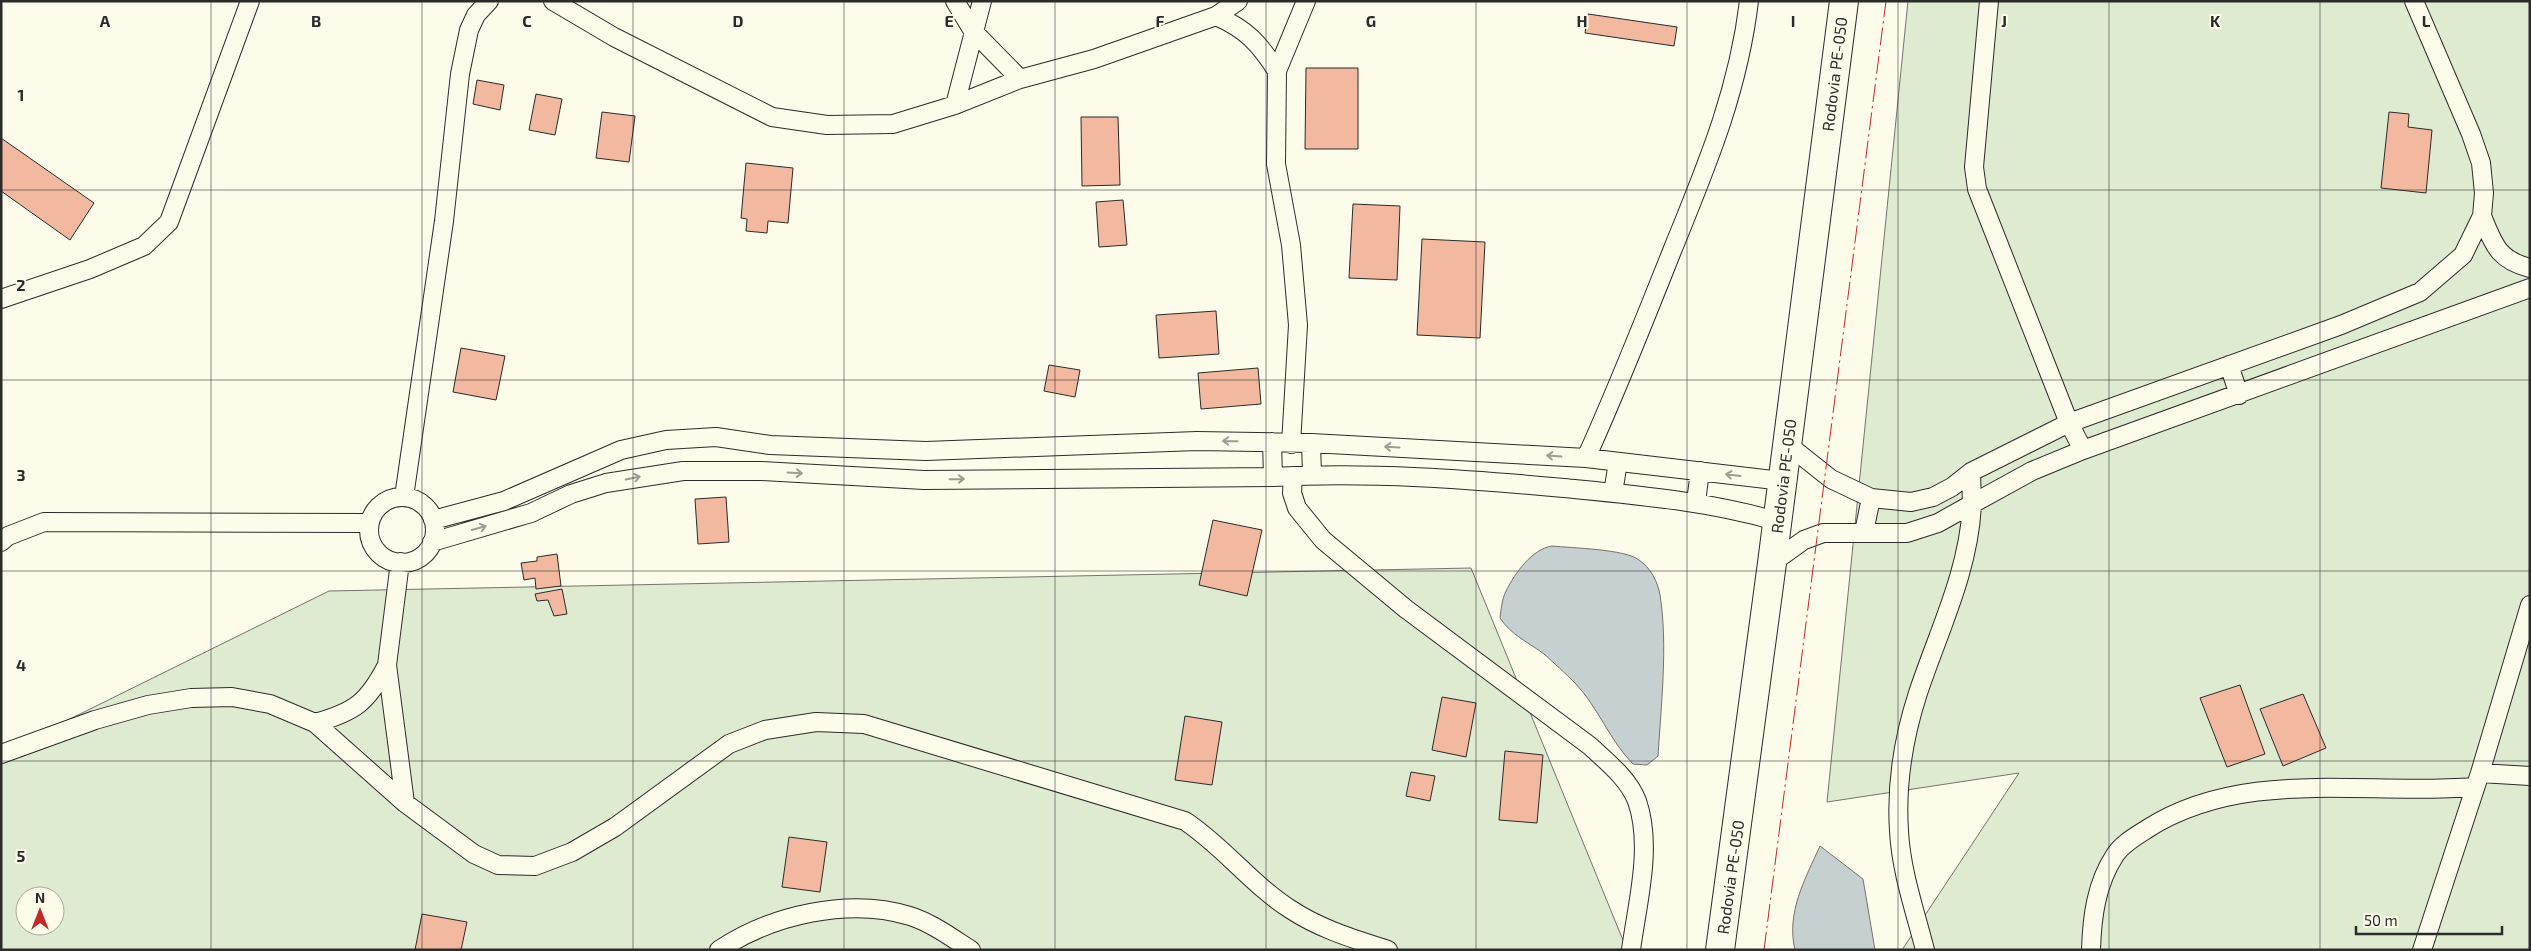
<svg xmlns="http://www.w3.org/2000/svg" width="2531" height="951" font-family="'Exo 2',sans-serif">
<rect width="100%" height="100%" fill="#fdfbea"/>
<path fill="#deebd1" stroke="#74746e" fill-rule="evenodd" d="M1908,1H2530V950H1902L2019,773L1827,802Z
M1471,568L1627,950H1V753L329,591ZM25,896H55V926H25Z"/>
<path fill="#c7d0d0" stroke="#74746e" d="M1552,546C1571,548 1625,549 1639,560C1650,567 1658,582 1660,595C1668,644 1661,707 1658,756L1647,765L1633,764C1610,741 1598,707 1575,683C1565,673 1554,663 1544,654C1528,642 1511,635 1500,618C1501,610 1502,599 1506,591C1515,573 1532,549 1552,546Z
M1820,846L1863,879L1875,950H1795C1786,913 1805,879 1820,846Z"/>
<path fill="#f2b8a0" stroke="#2b2b2b" d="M1588,14L1677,27L1674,46L1585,33Z
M1306,68H1358V149H1305Z
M477,80L504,85L500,110L473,104Z
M536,94L562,99L555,135L529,130Z
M602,112L635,116L629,162L596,158Z
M2389,112L2409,114L2408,127L2432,130L2426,193L2381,188Z
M1081,117H1118L1120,185L1082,186Z
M1,138L94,203L70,240L1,191Z
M746,163L793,168L788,223L768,221L767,233L746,231L747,219L741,218Z
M1123,200L1127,245L1099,247L1096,202Z
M1353,204L1400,206L1397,280L1349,278Z
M1422,239L1485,242L1480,338L1417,335Z
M1216,311L1219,354L1159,358L1156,315Z
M461,348L505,356L496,400L453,392Z
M1049,365L1080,370L1075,397L1044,391Z
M1258,368L1261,404L1201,409L1198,373Z
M726,497L729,542L698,544L695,499Z
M1213,520L1262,530L1247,596L1199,585Z
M557,554L561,586L536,589L535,578L524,580L521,563L537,561V557Z
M562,589L567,614L554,616L548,600L537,601L535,594Z
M2240,685L2265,754L2227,767L2200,698Z
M2303,694L2326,748L2283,766L2260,709Z
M1442,697L1476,703L1466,757L1432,750Z
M1185,716L1222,722L1212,785L1175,780Z
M1505,751L1543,755L1537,823L1499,820Z
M1411,772L1435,776L1430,801L1406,796Z
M789,837L827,842L820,892L782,887Z
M422,914L467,922L461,950H415Z"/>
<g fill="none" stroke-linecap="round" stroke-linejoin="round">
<defs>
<path id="minor" d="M553,1L614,37L772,117L827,125L893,124L955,105L1020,79L1094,59L1216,16L1238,1
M955,1L973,31L1020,79
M1989,1L1974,167L1977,189L2069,423L2083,450
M1216,16C1246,29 1259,43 1277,71
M955,105L982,1
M2482,216C2494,245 2498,260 2530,268
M1,299L90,269L144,246L169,222L250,1
M2229,365L2239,395
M1272,442L1273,477
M1311,443L1312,474
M1291,444L1298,325L1291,245L1276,164L1277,71L1306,1
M1787,444L1831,479L1871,498L1911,502L1933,497L1952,487L1971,472L2069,423L2341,325L2420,292L2463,255L2482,216L2484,193L2481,163L2471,134L2414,1
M1586,458C1617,390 1644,321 1672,251C1706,167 1738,93 1749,1
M1293,476L1292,493L1297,508L1323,540L1406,609L1590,746C1607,762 1628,778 1637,801C1653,847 1637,904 1631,950
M1613,493L1618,462
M404,497L444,221L460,74L469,30L476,15L489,1
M369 530a33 33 0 1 1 66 0a33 33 0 1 1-66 0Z
M1696,502L1700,471
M433,520L504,501L621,450L666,440L716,437L770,445L926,451L1197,441L1311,443L1586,458L1782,481
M1864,532L1871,498
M1,542L8,536L44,522L369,523
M432,542L531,513L571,494L606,483L683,471H761L924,480L1273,477C1370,472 1467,479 1564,488C1635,495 1707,501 1776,521
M400,562L387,665L405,803
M1772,563L1804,540L1823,533H1907L1938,523L1972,504L1971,472
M315,723C355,712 368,702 387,665
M1,754L95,720L148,705L191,698L232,697L270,704L315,723L405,803L474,854L498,865L535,866L572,852L615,827L729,744L765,730L816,722L864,724L1185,821C1223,846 1251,884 1290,909C1320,929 1354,939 1388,950
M2480,773L2530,776
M719,950C771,915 849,897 910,916C932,923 952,938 971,950
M1925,950C1915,911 1901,871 1899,831C1896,785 1904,736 1918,693C1939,630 1969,571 1972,504L2032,471L2083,450L2530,288
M2091,950C2092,917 2096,884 2115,855C2122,844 2136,836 2147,829C2244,767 2365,796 2474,787
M2422,950L2480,773L2530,605"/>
<path id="primary" d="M1720,950L1772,563L1844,1"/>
</defs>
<use href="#minor" stroke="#2b2b2b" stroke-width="20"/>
<use href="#primary" stroke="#2b2b2b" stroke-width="30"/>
<use href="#minor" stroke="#fdfbea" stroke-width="18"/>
<use href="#primary" stroke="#fdfbea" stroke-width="28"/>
<path stroke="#c62828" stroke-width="1" stroke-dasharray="18 4 2.5 4" stroke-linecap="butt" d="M1764,950L1886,1"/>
</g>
<defs><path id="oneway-shaft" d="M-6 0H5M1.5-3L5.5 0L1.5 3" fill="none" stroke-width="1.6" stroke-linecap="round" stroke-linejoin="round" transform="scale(1.25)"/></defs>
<g stroke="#9e9d94">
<use href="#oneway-shaft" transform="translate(1230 441) rotate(-179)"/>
<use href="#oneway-shaft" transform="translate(1392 447) rotate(-177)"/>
<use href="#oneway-shaft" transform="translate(1554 456) rotate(-176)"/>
<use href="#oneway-shaft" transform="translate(795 473) rotate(3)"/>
<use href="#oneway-shaft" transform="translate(1733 475) rotate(-173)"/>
<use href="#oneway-shaft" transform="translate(633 478) rotate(-11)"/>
<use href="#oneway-shaft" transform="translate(957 479) rotate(-1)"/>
<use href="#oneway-shaft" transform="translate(479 528) rotate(-16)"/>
</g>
<path fill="none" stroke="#2b2b2b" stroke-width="1" stroke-opacity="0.55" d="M211,1V950M422,1V950M633,1V950M844,1V950M1055,1V950M1266,1V950M1476,1V950M1687,1V950M1898,1V950M2109,1V950M2320,1V950M1,190H2530M1,380H2530M1,571H2530M1,761H2530"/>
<g text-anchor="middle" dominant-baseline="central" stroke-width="4" stroke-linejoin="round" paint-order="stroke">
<g font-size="16" fill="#2b2b2b" stroke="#fdfbea">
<text transform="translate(1834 74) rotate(-83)">Rodovia PE-050</text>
<text transform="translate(1783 476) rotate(-83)">Rodovia PE-050</text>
<text transform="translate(1730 877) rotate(-82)">Rodovia PE-050</text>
</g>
</g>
<g font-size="16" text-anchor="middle" font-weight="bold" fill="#2b2b2b" stroke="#fdfbea" stroke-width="4" stroke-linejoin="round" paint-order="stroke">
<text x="105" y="27">A</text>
<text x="316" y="27">B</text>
<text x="527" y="27">C</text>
<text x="738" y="27">D</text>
<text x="949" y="27">E</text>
<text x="1160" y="27">F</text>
<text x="1371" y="27">G</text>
<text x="1582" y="27">H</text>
<text x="1793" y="27">I</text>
<text x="2004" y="27">J</text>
<text x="2215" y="27">K</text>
<text x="2426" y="27">L</text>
<text x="21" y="101">1</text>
<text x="21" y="291">2</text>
<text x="21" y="481">3</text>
<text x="21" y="671">4</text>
<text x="21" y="862">5</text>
</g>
<rect width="2531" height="951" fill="none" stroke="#2b2b2b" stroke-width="5"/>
<g transform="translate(40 911)"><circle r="24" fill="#fdfbea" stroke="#a9a89e"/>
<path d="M0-4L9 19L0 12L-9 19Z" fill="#c62828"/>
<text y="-8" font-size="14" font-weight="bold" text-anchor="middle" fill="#2b2b2b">N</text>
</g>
<path d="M2356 926v8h146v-8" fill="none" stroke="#2b2b2b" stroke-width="2.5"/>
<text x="2364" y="926" font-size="15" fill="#2b2b2b" stroke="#fdfbea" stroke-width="4" paint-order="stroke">50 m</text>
</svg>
